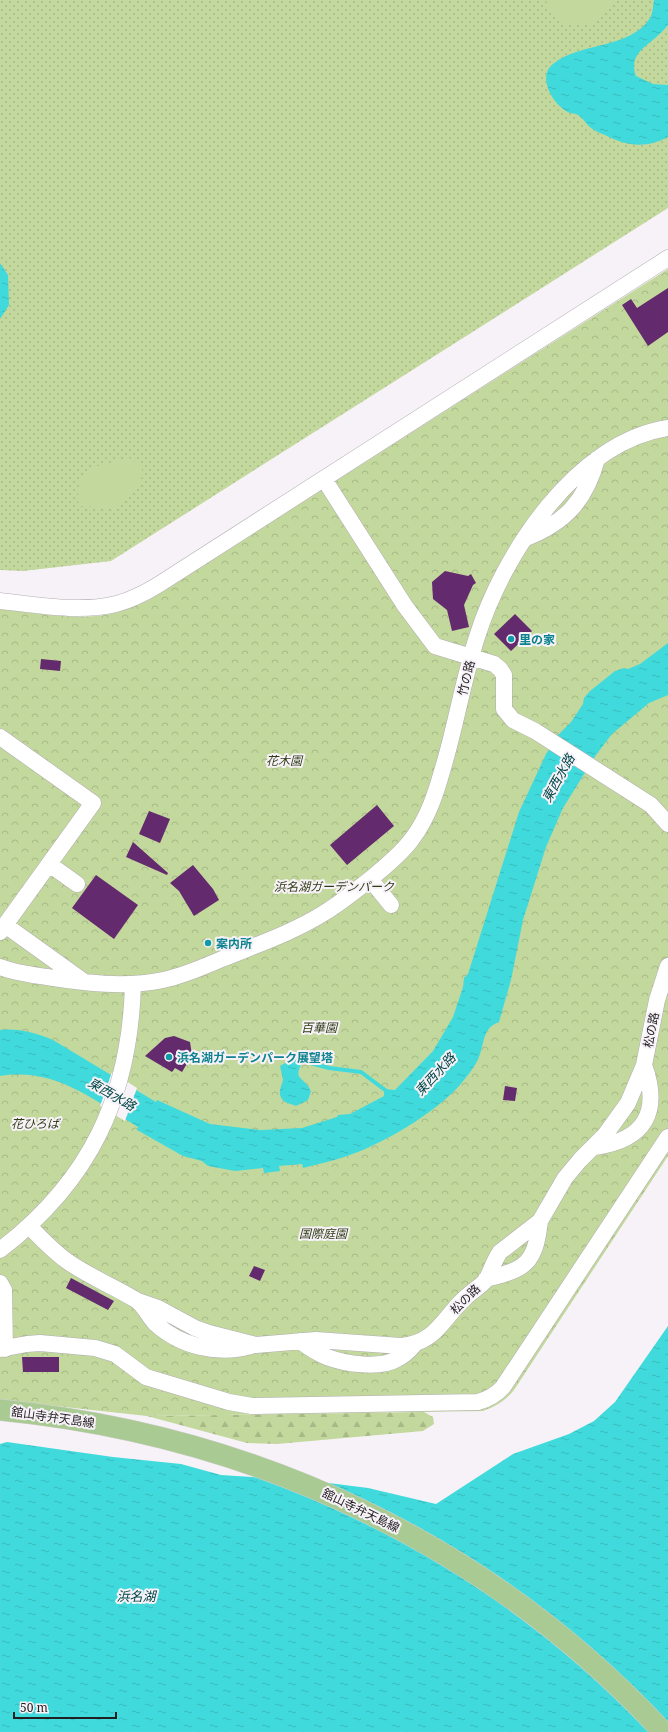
<svg xmlns="http://www.w3.org/2000/svg" width="668" height="1732" font-family="'Noto Serif','Noto Sans JP',serif">
<defs>
<pattern id="grass-dots" width="8" height="8" patternUnits="userSpaceOnUse"><rect width="8" height="8" fill="#c3d89d"/><path d="M2 2h.1M6 6h.1" fill="none" stroke="#a7b987" stroke-width="1.8" stroke-linecap="round"/></pattern>
<pattern id="forest-firs" width="22" height="20" patternUnits="userSpaceOnUse"><rect width="22" height="20" fill="#c3d89d"/><path d="M5 1l3.5 6h-7zM16 11l3.5 6h-7z" fill="#a7b987"/></pattern>
<pattern id="park-crowns" width="20" height="18" patternUnits="userSpaceOnUse"><rect width="20" height="18" fill="#c3d89d"/><path d="M2 6a3 3 0 1 1 6 0M12 15a3 3 0 1 1 6 0" fill="none" stroke="#a7b987"/></pattern>
<pattern id="water-ripples" width="26" height="14" patternUnits="userSpaceOnUse"><rect width="26" height="14" fill="#41dadc"/><path d="M2 4q2-2 4 0t4 0M15 11q2-2 4 0t4 0" fill="none" stroke="#39bbbc"/></pattern>
</defs>
<rect width="100%" height="100%" fill="#f7f2f7"/>
<path fill="url(#grass-dots)" d="M0,0H668V208L111,561L23,571L0,570Z"/>
<path fill="url(#forest-firs)" d="M424,1412L433,1417L434,1424L423,1431L277,1444L247,1443L147,1416Z"/>
<path fill="url(#park-crowns)" d="M668,269V1156L514,1390C505,1401 497,1406 483,1411L147,1416L0,1400V609C31,612 65,619 96,616C115,615 132,607 149,600Z"/>
<path fill="#c3d89d" d="M546,0H612L611,6L595,23L562,24L550,13Z
M129,458L141,466L143,474C138,486 130,500 118,506C111,509 88,506 79,506C73,464 97,467 129,458Z"/>
<path fill="url(#water-ripples)" d="M654,0H668V25C664,30 659,35 654,39C642,49 629,57 636,76L653,84L668,85V137C646,149 626,146 605,135C600,133 595,131 591,128C586,124 584,119 578,115C575,113 573,114 570,113C554,107 536,77 553,64C579,42 631,49 650,18C653,13 653,5 654,0Z
M0,263L8,275L9,305L0,319Z
M668,643V695L649,703L612,734L596,755L563,808L546,847L523,920L511,980L499,1022C483,1028 485,1040 480,1054C477,1065 467,1076 460,1085C435,1113 383,1144 347,1156C333,1161 317,1164 303,1168L302,1164L279,1166L280,1171L264,1173L263,1168L235,1171L208,1166L202,1161L183,1156L137,1130L138,1127C94,1100 55,1067 0,1076V1030C19,1028 36,1033 53,1040L156,1102L157,1100L210,1124L243,1128L261,1130L302,1128L337,1117L338,1115L350,1114L384,1096V1089L395,1090L433,1051L453,1017L463,987L464,978L468,974L519,812L546,754L559,734L571,722L583,704L584,698L590,691L615,671L624,668L628,669L640,664Z
M292,1059L303,1061C292,1081 303,1075 311,1091L308,1100L296,1106L285,1102C276,1095 281,1088 283,1080L280,1066Z
M668,1326V1732H0V1444L7,1442L113,1457L181,1464L221,1475L313,1481L368,1488L436,1504L513,1454L569,1434L594,1421L615,1402Z"/>
<path fill="#f7f2f7" d="M112,1072L137,1088L125,1121L100,1106Z"/>
<g fill="none" stroke-linecap="round" stroke-linejoin="round">
<path stroke="#41dadc" stroke-width="4" d="M303,1061L329,1068L361,1072L389,1093"/>
</g>
<path fill="#632a6d" d="M668,288V332L648,346L622,305L631,299L637,308Z
M445,571L468,576L471,574L476,583L473,585L464,605L469,627L452,631L447,610L433,599L432,582Z
M515,614L532,631L511,651L494,634Z
M41,659L61,661L60,671L40,669Z
M377,805L394,826L347,865L330,845Z
M149,811L170,819L160,843L139,834Z
M133,842L168,873L167,875L126,857Z
M193,865L213,889L219,900L194,916L179,891L170,883Z
M96,875L138,905L114,939L72,908Z
M174,1036L190,1042L192,1055L182,1072L175,1068L172,1072L145,1056L165,1038Z
M505,1086L517,1088L515,1101L503,1100Z
M254,1266L265,1270L260,1281L249,1276Z
M71,1278L114,1301L108,1310L66,1288Z
M22,1357H59V1372H23Z"/>
<g fill="none" stroke-linecap="round" stroke-linejoin="round">
<defs>
<path id="minor" d="M324,479L405,606L435,646L494,664L500,669L504,675V709L513,720L535,731L651,805L668,824
M526,538C565,523 586,500 597,459
M0,601C38,605 79,613 116,604C131,600 145,593 158,585L668,258
M0,737L93,803L0,932
M49,864L77,884
M370,879L391,905
M5,925L83,981
M0,967C15,973 32,975 47,977C85,983 125,988 163,980C183,976 203,967 222,959C256,945 292,933 324,913C342,902 358,889 374,876C387,865 402,853 412,839C428,818 436,793 443,768C456,725 463,680 477,637C503,554 576,442 668,428
M595,1147C645,1140 661,1112 644,1065
M29,1226C41,1238 53,1251 67,1261C86,1275 115,1287 136,1300C144,1305 148,1316 155,1323C181,1347 218,1355 251,1346
M0,1250C90,1181 130,1097 133,984
M486,1279C527,1269 535,1263 540,1221
M0,1283L4,1290L5,1349
M138,1301L158,1308L195,1328L209,1333L256,1345L316,1340L401,1346C436,1343 442,1319 465,1298C471,1292 481,1286 486,1280C491,1272 493,1262 500,1252L540,1221L565,1178L580,1160L605,1135L628,1103L644,1065L657,1000L668,966
M300,1341C308,1347 317,1353 327,1357C345,1364 380,1369 397,1359C404,1356 409,1351 414,1345
M0,1349L27,1344L40,1343L95,1348L115,1354L146,1377L229,1402L252,1406L478,1402C489,1399 496,1395 503,1387L668,1137"/>
<path id="major" d="M0,1410C254,1435 489,1544 663,1732"/>
</defs>
<use href="#minor" stroke="#b2aeb2" stroke-width="17"/>
<use href="#major" stroke="#d2d2d2" stroke-width="22"/>
<use href="#minor" stroke="#fff" stroke-width="16"/>
<use href="#major" stroke="#aaca94" stroke-width="21"/>
</g>
<g fill="#0f9aa8" stroke="#f7f2f7" stroke-width="1.5">
<circle cx="511" cy="639" r="4"/>
<circle cx="208" cy="943" r="4"/>
<circle cx="169" cy="1057" r="4"/>
</g>
<g text-anchor="middle" dominant-baseline="central" stroke-width="4" stroke-linejoin="round" paint-order="stroke">
<g font-size="12" font-weight="bold" fill="#0d838f" stroke="#f7f2f7" text-anchor="start">
<text x="519" y="639">里の家</text>
<text x="216" y="943">案内所</text>
<text x="177" y="1057">浜名湖ガーデンパーク展望塔</text>
</g>
<g font-size="12" fill="#201e20" stroke="#f7f2f7">
<text transform="translate(466 678) rotate(-76)">竹の路</text>
<text transform="translate(651 1030) rotate(-79)">松の路</text>
<text transform="translate(465 1299) rotate(-45)">松の路</text>
<text transform="translate(53 1417) rotate(8)">舘山寺弁天島線</text>
<text transform="translate(361 1510) rotate(26)">舘山寺弁天島線</text>
</g>
<g font-size="12" font-style="italic" fill="#303c16" stroke="#f7f2f7">
<text x="284" y="760">花木園</text>
<text x="334" y="886">浜名湖ガーデンパーク</text>
<text x="319" y="1027">百華園</text>
<text x="35" y="1123">花ひろば</text>
<text x="323" y="1233">国際庭園</text>
</g>
<g font-size="13" font-style="italic" fill="#004748" stroke="#f7f2f7">
<text transform="translate(558 778) rotate(-61)">東西水路</text>
<text transform="translate(435 1074) rotate(-47)">東西水路</text>
<text transform="translate(112 1094) rotate(30)">東西水路</text>
<text x="136" y="1596">浜名湖</text>
</g>
</g>
<path d="M14 1712v6h102v-6" fill="none" stroke="#201e20" stroke-width="2"/>
<text x="20" y="1712" font-size="12" fill="#201e20" stroke="#f7f2f7" stroke-width="3" paint-order="stroke">50 m</text>
</svg>
